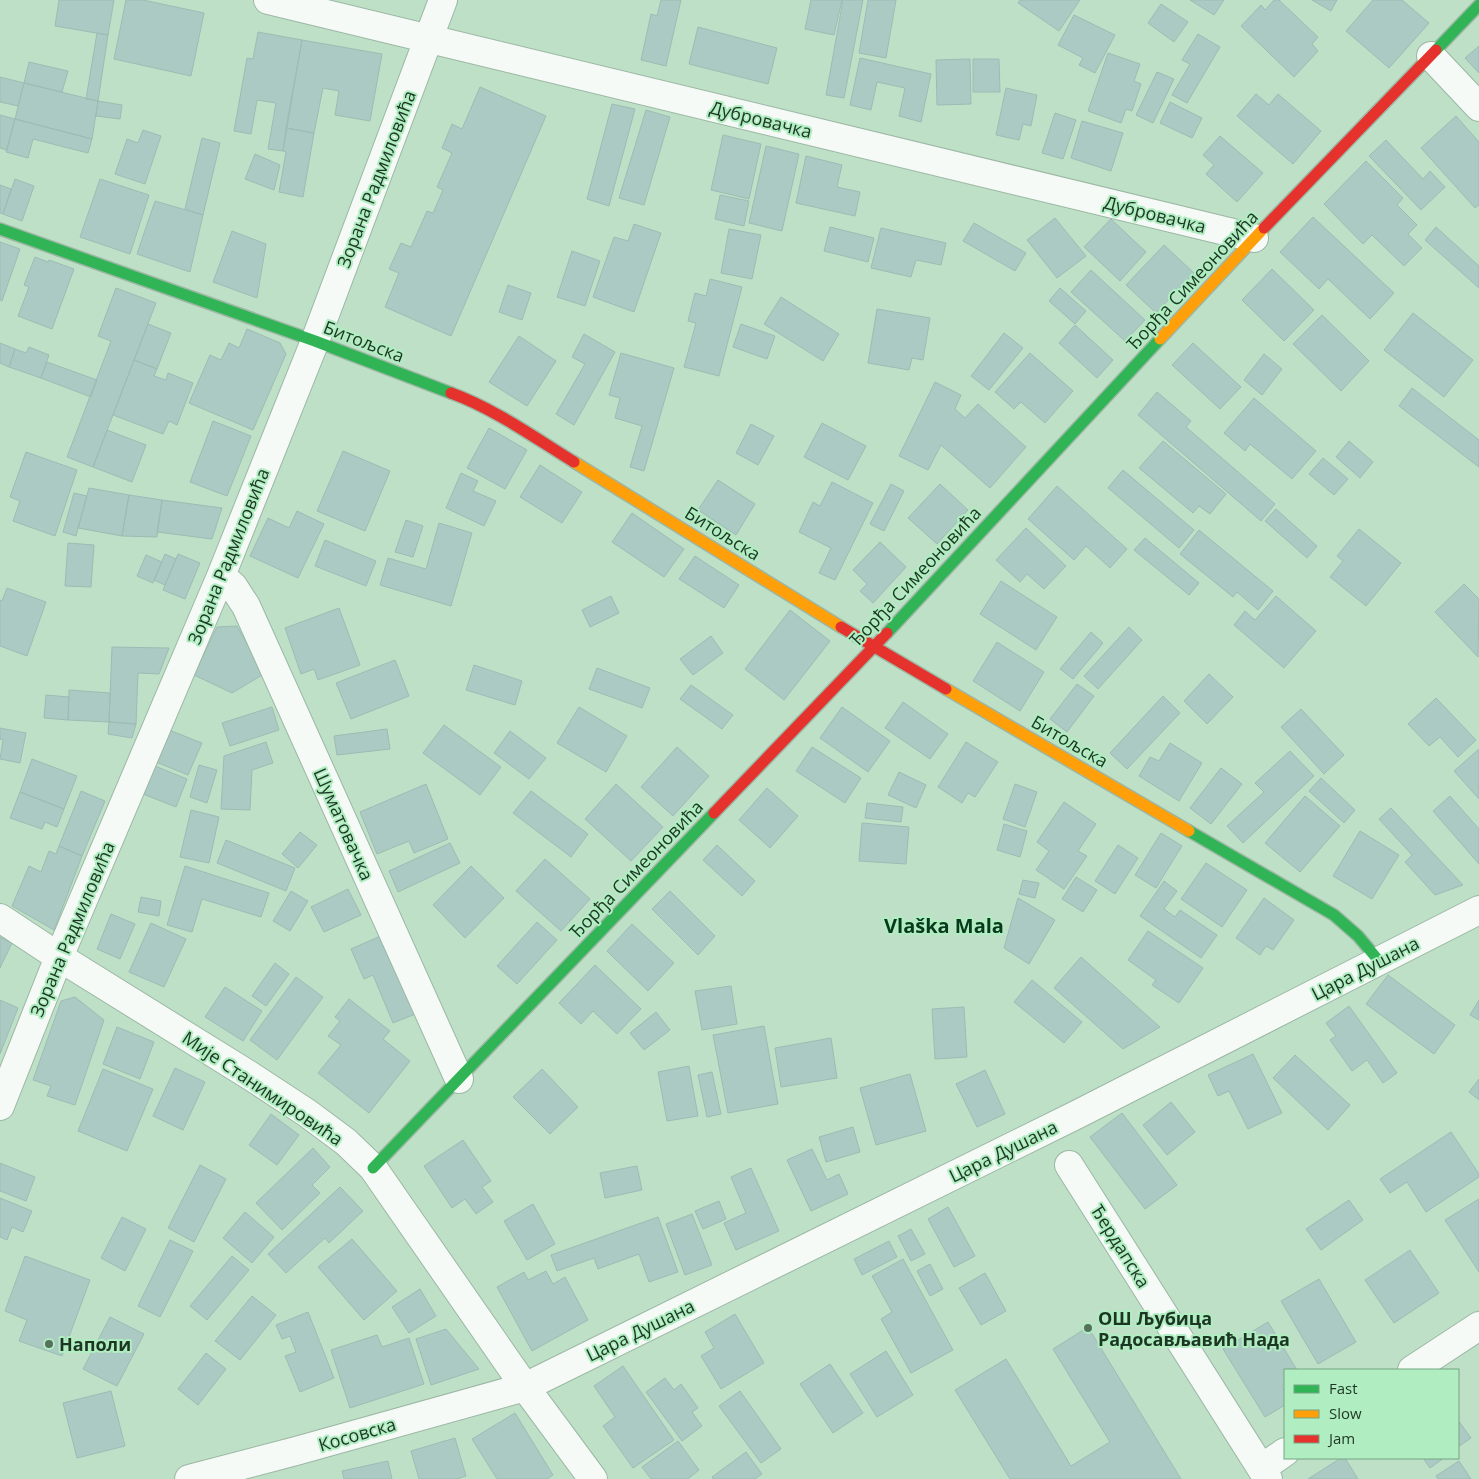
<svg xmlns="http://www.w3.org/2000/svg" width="1479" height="1479" font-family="'Open Sans',sans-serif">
<rect width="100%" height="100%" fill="#bee0c7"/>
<path fill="#aacac3" stroke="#9cbcb4" d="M59,0H114L108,35L55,26Z
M126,0H143L204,13L191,76L114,59Z
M661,0H681L666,66L641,60L651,14L657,16Z
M811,0H842L834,35L805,29Z
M843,0H863L844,98L826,95Z
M868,0H896L886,58L859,53Z
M1020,0H1080L1059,31L1018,3Z
M1190,0H1224L1214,15Z
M1274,0H1279L1318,37L1312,44L1318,51L1294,77L1241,26L1261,5L1265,10Z
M1312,0H1337L1331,11Z
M1373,0H1402L1429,23L1389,68L1346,31Z
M1161,4L1188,22L1174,42L1148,23Z
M1074,15L1115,35L1095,73L1079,65L1083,58L1058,45Z
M698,27L777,48L768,84L689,64Z
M258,32L302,40L283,151L268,149L276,103L257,100L251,134L234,131L247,58L253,59Z
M97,33L108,35L98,101L86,99Z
M1198,34L1220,47L1187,103L1172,95L1190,64L1182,60Z
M302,40L382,54L370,121L335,115L339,91L323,88L314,133L286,128Z
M1479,46V73L1465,58Z
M1108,53L1140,64L1134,81L1141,84L1132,111L1126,109L1121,123L1088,111Z
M860,58L931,74L921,122L899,116L905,88L877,82L871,110L850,105Z
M970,59L971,104L937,105L936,60Z
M973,59H999L1000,92H973Z
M29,62L68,71L62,92L24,83Z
M1157,72L1174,79L1153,123L1136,115Z
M0,77L24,83L18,106L0,102Z
M24,83L98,101L92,139L15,119Z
M480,87L546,116L451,336L385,307L399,273L389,269L401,243L411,247L427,211L433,213L443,190L437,187L452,153L442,148L452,124L462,129Z
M1006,88L1037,95L1031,126L1023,124L1019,140L996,135Z
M1256,94L1269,105L1278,94L1321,131L1293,164L1237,116Z
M98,101L122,105L120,119L96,116Z
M1170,102L1202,118L1192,138L1160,123Z
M612,104L635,109L609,206L587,199Z
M646,110L670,117L644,205L619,198Z
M1055,113L1076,120L1063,159L1042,153Z
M0,115L15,119L7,150L0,148Z
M1456,116L1479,142V205L1475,208L1421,148Z
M15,119L92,139L88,153L33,139L28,158L6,152Z
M1082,121L1123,133L1111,171L1071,158Z
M286,128L314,133L303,197L279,192L286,152L283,151Z
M143,130L161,136L145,184L115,174L127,139L138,143Z
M723,135L761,144L749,199L711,190Z
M1220,136L1263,173L1237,202L1206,174L1214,165L1203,155Z
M202,138L220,143L203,215L185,209Z
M1386,140L1423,179L1430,171L1445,187L1421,210L1369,156Z
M766,146L799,154L782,231L749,223Z
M255,154L280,165L274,190L245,179Z
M806,156L842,165L837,187L860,192L855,216L796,203Z
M1366,161L1403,198L1397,205L1417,225L1408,234L1422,248L1404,266L1372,235L1363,244L1324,204Z
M15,179L34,186L22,221L3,214Z
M100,179L149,195L130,254L80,237Z
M0,185L11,189L3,214L0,213Z
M720,195L749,201L744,226L715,219Z
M155,201L203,215L190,272L137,254Z
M1313,217L1394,293L1370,319L1328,279L1319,289L1280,252Z
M1055,218L1086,256L1057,278L1027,240Z
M1111,219L1146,252L1120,281L1084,247Z
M974,223L1026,253L1015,271L963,241Z
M634,224L661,233L634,312L593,297L614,237L628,241Z
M830,227L874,238L868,262L824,251Z
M1436,227L1479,266V288L1425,240Z
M881,228L946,243L941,265L916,260L911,277L871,268Z
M729,229L761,235L752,279L721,273Z
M232,231L266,244L257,298L213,282Z
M0,242L20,249L2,301L0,300Z
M1164,245L1194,273L1156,313L1126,285Z
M572,251L600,261L585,306L557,297Z
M35,257L48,262L49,260L74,269L52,329L18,316L29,287L24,285Z
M1272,269L1314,310L1284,341L1242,300Z
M1091,270L1145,320L1125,341L1071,292Z
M710,279L742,287L719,376L684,367L696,323L688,321L695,293L706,296Z
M508,285L531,293L522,320L499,312Z
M116,288L156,303L93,467L67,457L111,341L98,336Z
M1060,288L1086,311L1075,324L1049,301Z
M781,297L839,334L823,361L764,324Z
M877,309L930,318L923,360L912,358L909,370L868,363Z
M1413,313L1473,360L1444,397L1384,350Z
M1322,315L1369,361L1341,391L1293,344Z
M148,324L171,333L157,369L134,360Z
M741,324L775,336L767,359L733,347Z
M1075,325L1113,360L1097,378L1059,343Z
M247,329L280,343L286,354L253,430L189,403L210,355L221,360L229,343L239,348Z
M1004,333L1023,348L989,390L971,376Z
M584,334L615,352L574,425L556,414L585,364L572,357Z
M519,336L556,361L527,406L489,382Z
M0,343L15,349L9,367L0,363Z
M1193,343L1241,387L1220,409L1172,365Z
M29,347L49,355L41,378L9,367L15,349L26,353Z
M621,353L674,368L644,471L630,467L642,426L615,418L620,398L609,395Z
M1030,353L1073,391L1045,423L1021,402L1014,409L995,392Z
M1264,354L1282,369L1262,395L1244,380Z
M134,360L157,369L154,376L166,380L168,373L193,383L177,425L169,421L163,434L113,415Z
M47,362L97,380L91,397L41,378Z
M935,382L961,395L955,409L965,418L978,404L1026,447L990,488L941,445L928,470L899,456Z
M1412,388L1479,440V467L1399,406Z
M1157,392L1191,421L1186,427L1275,504L1261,521L1138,415Z
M1254,398L1316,451L1292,479L1250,444L1245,451L1224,433Z
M213,421L251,436L227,496L190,482Z
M822,423L866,446L848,480L804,457Z
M751,424L774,436L758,465L736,453Z
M489,428L527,450L505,489L467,468Z
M107,430L146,445L132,482L93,467Z
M1163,441L1226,494L1210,514L1199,506L1193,513L1139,468Z
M1349,441L1373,462L1360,478L1336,457Z
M343,451L390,471L365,531L317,511Z
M26,452L77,470L55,536L13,521L20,501L10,497Z
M1323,458L1348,479L1334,495L1309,474Z
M540,465L582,492L562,523L520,497Z
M1123,470L1194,530L1179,548L1108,488Z
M461,473L478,481L473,491L496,501L484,526L446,508Z
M718,480L755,504L736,535L698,510Z
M832,482L873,503L835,580L819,573L831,548L799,532L813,502L820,506Z
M891,484L904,491L884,531L870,524Z
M940,484L968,510L937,544L908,518Z
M1057,486L1127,549L1110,568L1086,546L1074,560L1028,519Z
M89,488L129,495L122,536L78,528Z
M74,493L87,496L76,536L63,532Z
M129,495L162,500L157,537L122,536Z
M162,500L222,508L212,539L157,532Z
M1276,509L1317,546L1307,558L1265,521Z
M297,511L324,524L298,578L250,556L268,518L289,528Z
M632,513L684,549L664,577L612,542Z
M406,520L423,526L413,557L395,552Z
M439,523L472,533L451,606L380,585L388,558L426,569Z
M1026,528L1066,566L1044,589L1027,574L1020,582L996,560Z
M1359,529L1401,563L1366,606L1330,577L1343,561L1337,556Z
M1199,530L1273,591L1258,610L1237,592L1233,597L1180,554Z
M1145,538L1199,583L1189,595L1134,550Z
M325,540L376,561L366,586L315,566Z
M880,542L906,567L873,603L860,591L867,584L853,570Z
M68,543L94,545L91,587L65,586Z
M165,554L176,559L165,585L154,580Z
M178,554L200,563L185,599L163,590Z
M146,555L162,562L153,583L137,576Z
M695,556L739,585L724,608L679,579Z
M1001,581L1057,617L1036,650L980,614Z
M1464,584L1479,599L1478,657L1435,612Z
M7,588L46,602L27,656L0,646V600L2,601Z
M611,596L619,613L590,627L582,610Z
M1276,596L1316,631L1284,668L1234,625L1245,611L1255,620Z
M339,608L360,665L318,680L314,669L301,674L285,628Z
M790,610L830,641L784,700L745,669Z
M237,626L264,674L232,693L194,675L217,627Z
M1129,627L1142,640L1098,689L1084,676Z
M1091,632L1103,643L1073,679L1060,669Z
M711,636L723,653L693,675L680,659Z
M997,642L1044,672L1020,711L973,681Z
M112,647L169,648L159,674L138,673L136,724L109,722Z
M395,660L409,696L351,719L336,683Z
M474,665L522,681L515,705L466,690Z
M597,668L650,688L642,708L589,689Z
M1209,674L1233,697L1207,724L1184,701Z
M1077,684L1094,696L1067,732L1050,719Z
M691,685L733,715L722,729L680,699Z
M69,690L110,693L109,722L68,720Z
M46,695L69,697L68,720L44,718Z
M1163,696L1180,713L1127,769L1110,753Z
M1436,698L1476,740L1458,757L1440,737L1429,746L1408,724Z
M903,702L948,734L930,759L885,728Z
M272,707L279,730L230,746L222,723Z
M579,707L627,736L606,772L557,743Z
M842,707L890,741L868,772L820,738Z
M1301,709L1344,755L1324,774L1281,727Z
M109,722L136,724L132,738L108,734Z
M444,725L501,767L480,795L423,753Z
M0,728L26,733L20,763L0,759L3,740L0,739Z
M387,729L390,749L337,755L334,736Z
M169,730L202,743L188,775L156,762Z
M510,731L546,758L529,779L494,753Z
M266,742L273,763L252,770L250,810L221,809L224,756Z
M966,742L998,762L975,797L968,793L962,803L938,787Z
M1170,743L1202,763L1179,801L1139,776L1150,757L1159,761Z
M677,747L709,776L673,816L641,787Z
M812,747L861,778L845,803L796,771Z
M1479,749V799L1454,771Z
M1290,751L1314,776L1243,843L1227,826L1264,792L1255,783Z
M32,759L77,776L64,809L20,792Z
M199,765L217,770L207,803L190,797Z
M155,766L187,779L176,807L143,794Z
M1221,768L1242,784L1211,824L1190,808Z
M899,772L926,785L916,808L888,795Z
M1321,778L1355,810L1344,823L1309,791Z
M426,784L448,839L414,853L409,841L377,854L360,812Z
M616,784L663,827L631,861L585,819Z
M1015,784L1037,792L1025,827L1003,819Z
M767,788L798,816L770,848L739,820Z
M81,791L105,801L82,856L59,846Z
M531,791L588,834L571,857L513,813Z
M20,792L64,809L57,827L45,822L42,829L10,818Z
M1305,796L1340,826L1300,872L1265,843Z
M1450,796L1479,829V864L1433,811Z
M1064,802L1096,824L1078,851L1087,856L1064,889L1036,870L1049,851L1037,842Z
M867,803L903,807L901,822L865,818Z
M1391,808L1463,885L1435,895L1405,862L1412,855L1379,819Z
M191,810L219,817L209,863L180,857Z
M862,823L909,827L906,864L859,861Z
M1004,824L1027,831L1020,857L997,850Z
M1360,831L1399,855L1372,899L1333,876Z
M300,832L317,845L298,868L282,854Z
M1161,833L1182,846L1156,888L1135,875Z
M226,840L295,868L286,891L217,863Z
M450,843L460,863L398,892L389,871Z
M717,845L755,881L742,896L703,860Z
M1118,845L1138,858L1115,894L1095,881Z
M59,846L82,856L54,930L12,906L29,866L41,872L49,851L56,854Z
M545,859L590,899L561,931L516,891Z
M1206,863L1247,890L1222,927L1181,899Z
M185,866L269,893L261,917L202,899L192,932L167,925Z
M471,866L504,898L465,938L433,905Z
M1076,877L1097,890L1083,912L1062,899Z
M1023,880L1039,883L1035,898L1019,894Z
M1164,881L1177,891L1164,909L1175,917L1180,910L1217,935L1201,958L1140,916Z
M348,889L361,915L324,932L311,907Z
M291,891L308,901L290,931L273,921Z
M670,891L715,936L698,955L652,909Z
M141,897L161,901L159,916L138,912Z
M1018,898L1055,920L1029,964L1004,948Z
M1264,898L1294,920L1273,950L1266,946L1260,955L1236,938Z
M111,914L135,924L120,959L97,949Z
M537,922L557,940L517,984L497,966Z
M151,923L186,939L164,987L129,972Z
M632,924L674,963L648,991L607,951Z
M1148,931L1203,968L1179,1003L1152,985L1156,980L1128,960Z
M385,934L418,1013L393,1023L373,975L364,979L351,949Z
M0,937L12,943L0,968Z
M1081,957L1160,1027L1123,1049L1054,988Z
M275,963L289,974L266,1006L252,996Z
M595,965L641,1009L617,1034L593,1011L581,1024L559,1003Z
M1388,975L1455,1025L1434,1054L1366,1004Z
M296,977L323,997L277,1060L250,1040Z
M1032,980L1082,1022L1064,1043L1014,1002Z
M731,986L737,1024L702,1030L695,991Z
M225,987L262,1011L243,1041L205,1017Z
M75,997L104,1020L75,1105L47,1096L51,1086L33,1080L61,1001Z
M349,999L390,1031L383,1039L410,1061L369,1113L318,1073L341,1045L328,1036L340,1021L335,1017Z
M0,1000L18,1008L0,1054Z
M1479,1000V1020L1470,1015Z
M1349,1006L1397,1073L1383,1083L1367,1060L1352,1071L1330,1040L1336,1036L1326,1023Z
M964,1007L967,1057L935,1059L932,1009Z
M656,1012L670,1030L644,1050L630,1033Z
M764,1026L778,1104L728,1113L713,1035Z
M117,1027L154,1042L140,1079L103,1064Z
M831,1038L837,1078L781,1087L775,1048Z
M1253,1054L1282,1113L1248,1129L1229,1091L1218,1096L1208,1075Z
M1295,1055L1350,1105L1328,1130L1273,1078Z
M689,1066L698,1116L667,1121L658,1072Z
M175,1068L205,1082L183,1130L153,1116Z
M103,1069L153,1089L127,1151L78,1131Z
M542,1069L578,1107L550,1134L513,1097Z
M985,1070L1005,1114L977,1127L956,1084Z
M712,1072L721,1114L707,1117L698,1075Z
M910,1074L926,1131L876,1145L860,1088Z
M1479,1079V1100L1469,1092Z
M1171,1102L1195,1132L1167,1155L1143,1125Z
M1122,1113L1177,1185L1145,1209L1090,1137Z
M271,1114L299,1135L277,1165L249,1145Z
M853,1127L860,1152L826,1162L819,1137Z
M1451,1132L1479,1174V1177L1426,1212L1407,1182L1390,1193L1380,1179Z
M463,1140L491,1181L482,1187L493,1202L476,1214L465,1199L452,1208L424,1166Z
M313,1148L330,1167L312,1185L320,1193L282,1230L256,1203Z
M812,1149L827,1180L839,1174L848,1194L811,1211L787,1160Z
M0,1163L35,1177L26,1201L0,1191Z
M200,1165L226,1179L194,1242L168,1228Z
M637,1166L642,1190L605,1198L600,1173Z
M751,1168L779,1231L736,1250L724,1223L746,1213L731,1177Z
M340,1187L363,1211L329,1243L325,1238L286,1273L268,1254Z
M0,1198L32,1211L23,1232L12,1227L7,1240L0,1237Z
M1479,1199V1272L1445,1220Z
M1349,1200L1363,1220L1321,1250L1306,1229Z
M719,1201L726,1219L703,1229L695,1211Z
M533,1204L555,1244L527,1260L504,1221Z
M948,1207L975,1256L954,1267L928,1219Z
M245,1212L274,1237L252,1263L223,1238Z
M692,1214L712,1265L685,1275L666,1224Z
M122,1217L146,1229L125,1271L101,1258Z
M658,1217L678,1272L649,1282L639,1254L598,1269L594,1258L557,1271L551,1255Z
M911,1229L925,1254L911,1261L898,1236Z
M352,1239L397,1291L364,1320L318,1267Z
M170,1240L193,1251L160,1317L138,1306Z
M889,1241L897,1257L862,1275L854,1259Z
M1410,1250L1439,1293L1394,1323L1365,1280Z
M25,1256L90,1280L62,1356L19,1341L27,1320L5,1311Z
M232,1256L249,1270L207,1320L190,1306Z
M903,1259L953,1350L911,1373L881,1319L892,1312L872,1276Z
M930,1264L943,1289L930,1296L917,1271Z
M546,1271L553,1284L565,1277L588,1320L532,1351L497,1287L524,1272L528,1280Z
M985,1273L1006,1311L981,1325L959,1288Z
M1319,1279L1356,1342L1318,1364L1281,1301Z
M420,1289L436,1316L409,1333L392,1307Z
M252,1296L276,1315L240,1360L215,1341Z
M308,1312L334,1378L300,1392L285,1356L296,1352L290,1336L282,1339L276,1325Z
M735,1314L764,1363L721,1389L701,1356L714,1348L705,1332Z
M110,1317L144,1334L117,1386L83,1369Z
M1268,1322L1297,1370H1285V1384L1282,1386L1285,1393V1405L1265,1417L1223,1349Z
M1088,1327L1181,1479H1010L955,1390L1006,1359L1071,1466L1110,1442L1053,1349Z
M446,1329L479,1369L431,1385L416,1339Z
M377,1335L382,1347L409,1338L424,1384L350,1408L331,1350Z
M886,1351L913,1395L877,1417L850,1374Z
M206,1353L226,1369L198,1405L178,1389Z
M830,1364L863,1413L833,1433L800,1384Z
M623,1366L674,1440L633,1468L603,1426L615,1417L594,1386Z
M665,1378L674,1390L681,1384L698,1408L692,1412L702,1426L682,1441L646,1392Z
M111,1391L125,1446L77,1458L63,1403Z
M740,1391L781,1449L761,1463L719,1406Z
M515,1413L553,1475L547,1479H497L472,1439Z
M1458,1420L1471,1438L1458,1447Z
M455,1438L466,1476L457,1479H419L411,1451Z
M678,1441L699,1470L688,1479H651L642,1467Z
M746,1452L762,1474L755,1479H713L712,1477Z
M1341,1458H1345L1358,1479H1308Z
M1423,1458H1444L1430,1468Z
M388,1461L392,1479H344L342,1471Z
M1459,1461L1471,1479H1438L1436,1476Z"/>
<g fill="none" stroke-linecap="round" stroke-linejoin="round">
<defs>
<path id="street" d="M268,0L1254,238
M1431,56L1479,107
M221,576L233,586L246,606L459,1079
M0,918L59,957L249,1075L307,1113L346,1142L373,1168L525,1387L593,1479
M0,1106L59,957L221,576L315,341L443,0
M1069,1165L1268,1479
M1412,1370L1479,1326
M1262,1468L1285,1452
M189,1479L296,1451L525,1387L1078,1114L1479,910"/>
<path id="fast" d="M1436,50L1479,5
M0,229L315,341L451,393
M887,633L1160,339
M1189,831L1334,915L1358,936L1379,961
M373,1168L714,813"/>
<path id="slow" d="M1160,339L1264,228
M574,462L841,627
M946,689L1189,831"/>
<path id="jam" d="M1264,228L1436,50
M451,393C495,409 535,438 574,462
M841,627L946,689
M714,813L887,633"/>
</defs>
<use href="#street" stroke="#9cb7a4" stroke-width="30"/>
<use href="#fast" stroke="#9cb7a4" stroke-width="14"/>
<use href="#slow" stroke="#9cb7a4" stroke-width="14"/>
<use href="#jam" stroke="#9cb7a4" stroke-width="14"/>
<use href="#street" stroke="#f5faf7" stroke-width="28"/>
<use href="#fast" stroke="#30b455" stroke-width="11"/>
<use href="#slow" stroke="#ff9f0a" stroke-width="11"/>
<use href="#jam" stroke="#e5322d" stroke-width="11"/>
</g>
<g fill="#55725d" stroke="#b0eec1" stroke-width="2">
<circle cx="1088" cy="1328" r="5"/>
<circle cx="49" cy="1344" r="5"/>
</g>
<g text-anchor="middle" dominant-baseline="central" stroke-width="4" stroke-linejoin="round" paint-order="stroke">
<g font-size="18" fill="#1d3624" stroke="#b0eec1">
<text transform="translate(761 119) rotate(14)">Дубровачка</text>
<text transform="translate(376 179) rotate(-69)">Зорана Радмиловића</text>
<text transform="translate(1155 214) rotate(14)">Дубровачка</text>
<text transform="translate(1192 280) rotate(-47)">Ђорђа Симеоновића</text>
<text transform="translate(364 341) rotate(21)">Битољска</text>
<text transform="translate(723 533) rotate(32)">Битољска</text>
<text transform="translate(228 556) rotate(-68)">Зорана Радмиловића</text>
<text transform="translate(915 576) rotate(-47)">Ђорђа Симеоновића</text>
<text transform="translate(1070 741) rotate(30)">Битољска</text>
<text transform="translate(344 824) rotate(66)">Шуматовачка</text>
<text transform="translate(636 869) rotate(-46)">Ђорђа Симеоновића</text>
<text transform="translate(72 929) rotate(-67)">Зорана Радмиловића</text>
<text transform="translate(1365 968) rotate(-27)">Цара Душана</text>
<text transform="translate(263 1088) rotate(34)">Мије Станимировића</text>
<text transform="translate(1003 1151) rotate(-26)">Цара Душана</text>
<text transform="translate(1121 1246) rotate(58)">Ђердапска</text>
<text transform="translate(640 1330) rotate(-26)">Цара Душана</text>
<text transform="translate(357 1434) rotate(-16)">Косовска</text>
</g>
<g font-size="18" font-weight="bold" fill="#1d3624" stroke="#b0eec1" text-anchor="start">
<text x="1098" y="1318">ОШ Љубица<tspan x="1098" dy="21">Радосављавић Нада</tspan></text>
<text x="59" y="1344">Наполи</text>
</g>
<g font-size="20" font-weight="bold" fill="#09391d" stroke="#b0eec1">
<text x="944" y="925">Vlaška Mala</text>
</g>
</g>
<rect x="1284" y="1369" width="175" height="90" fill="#b0eec1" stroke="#75a482"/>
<rect x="1294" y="1385" width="25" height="8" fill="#30b455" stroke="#75a482"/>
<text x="1329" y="1394" font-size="15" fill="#1d3624">Fast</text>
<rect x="1294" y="1410" width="25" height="8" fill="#ff9f0a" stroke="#75a482"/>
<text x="1329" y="1419" font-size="15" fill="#1d3624">Slow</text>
<rect x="1294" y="1435" width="25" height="8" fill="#e5322d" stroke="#75a482"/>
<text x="1329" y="1444" font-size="15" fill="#1d3624">Jam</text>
</svg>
